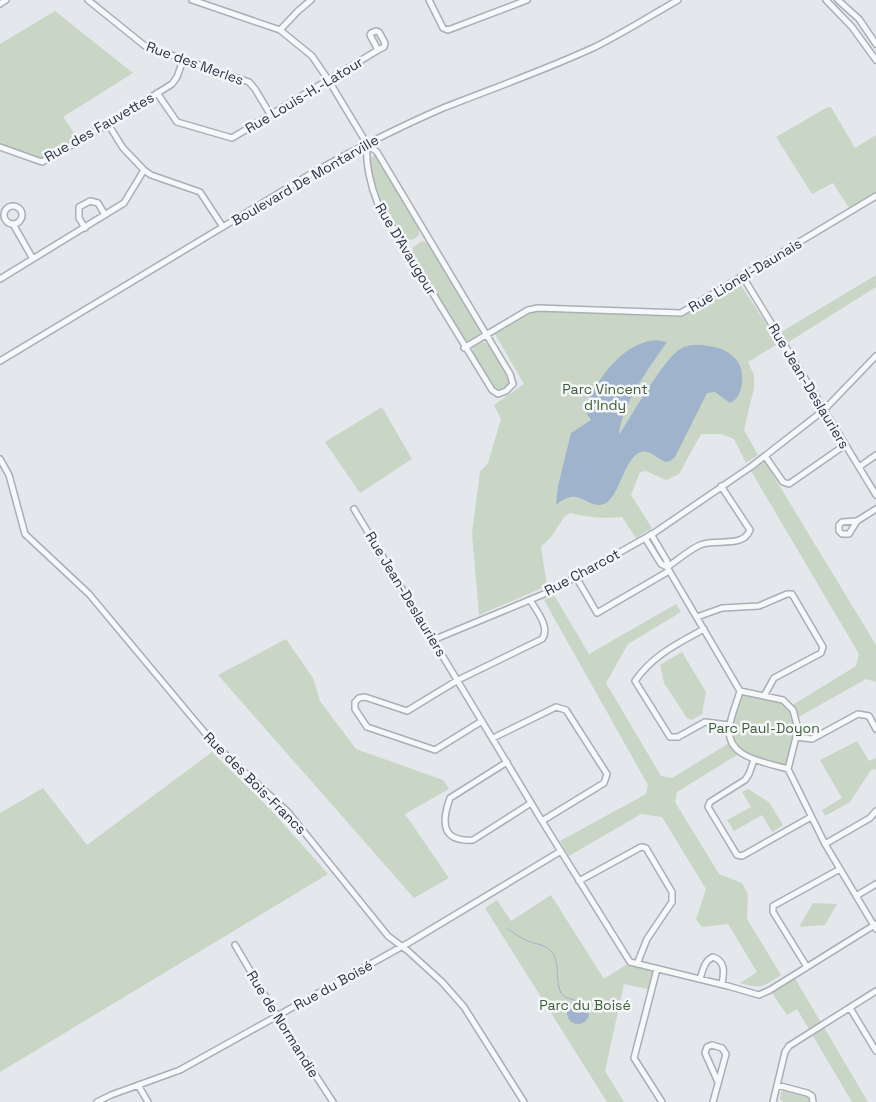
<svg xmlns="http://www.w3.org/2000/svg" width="876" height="1102" font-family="'Space Grotesk',sans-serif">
<rect width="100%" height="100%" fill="#e4e7ec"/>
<path fill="#c9d6c5" d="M55,11L133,73L63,117L77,137L43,158L0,144V44Z
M831,107L855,148L876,135V196L851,211L833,183L812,194L776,137L826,108Z
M375,155L419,227V235C414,239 408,243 401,238L382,206L374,183L369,158Z
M422,241L430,244L481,330V335L471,342L465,341L412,255L413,247Z
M876,275V287L787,343L781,332Z
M740,284L779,343L748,362L754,375V388L744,430L758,455L746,463L734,439L721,434H701L679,474L666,480L646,471L640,472L631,495L652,528L636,538L622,517C603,519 588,517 570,513L565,516L551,537L541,547L547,586L479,615L472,533L480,472L488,463L501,419L494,405L524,384L495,334L529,314L539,311L682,317Z
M482,342L489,344L509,376L508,385L502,389L493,388L472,355L473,347Z
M382,407L412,459L360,493L325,442Z
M765,462L876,645V682L866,679L795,719L796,725L788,769L740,753L677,792L675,802L719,874L742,883L748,894L747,919L781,975C763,987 761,989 740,983L757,972L728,924L702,927L696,919L706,889L662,817L641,814L569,856L560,841L646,794L648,785L544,600L554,595L589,654L676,604L681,612L628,644L606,683L661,776L672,778L731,742L729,734L740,691L783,700L791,706L856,666L859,654L751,471Z
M286,639L313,678L320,701L356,749L443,780L449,789L405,814L449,878L414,898L218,675Z
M682,652L706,692L702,714L692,720L687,718L664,683L660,665Z
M857,741L869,761L876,758V769L871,770L850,802L825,816L822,810L842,798L820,760Z
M212,752L272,811L328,874L0,1072V813L43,788L87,845Z
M748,789L769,802L783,825L772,832L762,815L734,831L727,820L751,807L742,792Z
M551,895L604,979L630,962L657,969L652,990L624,984L605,1071L624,1102H607L485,908L497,900L511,921Z
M813,903L837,904L825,925L799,927Z
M793,975L868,1102H852L797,1009L787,1015L770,990Z
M785,1090L807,1096L810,1097L811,1102H783L780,1099L781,1092Z"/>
<path fill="#9fb4cc" d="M656,340L667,342C651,365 620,407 619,435C631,417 665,356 682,348C690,344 700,344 708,346C720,347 731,352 738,362C745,373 744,397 730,403L715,392L707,393L675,457L670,461L665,462C659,459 654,454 648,452C626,446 622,493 606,503C588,513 581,483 556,505L558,486L571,433L591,420L584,409C597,380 621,343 656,340Z
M567 1013a11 11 0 1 1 22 0a11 11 0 1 1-22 0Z"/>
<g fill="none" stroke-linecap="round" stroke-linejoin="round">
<path stroke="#9fb4cc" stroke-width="1" d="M508,929C515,933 521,939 528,941C536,944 543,944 550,950C563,962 552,988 565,997C569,999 575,1000 580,1002"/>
<defs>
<path id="minor" d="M88,0L145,46L249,82L255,89L270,114
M192,0L280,30L312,56L329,81L367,144L377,152L510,374L513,384L506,391L498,394L492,390L378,204C371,187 365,163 367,144
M429,0L443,28L448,30L527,0
M826,0L852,27L876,60
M838,0L859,19L876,44
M0,4L6,0
M280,30L298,11L311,0
M157,93L177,122L232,138L378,50L384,47L385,43L379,32L376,31L371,33L370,35L378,50
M108,124L123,148L144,170L151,175L200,192L223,227
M0,147L42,162L108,124L172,84L177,77L183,60
M4 215a9 9 0 1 1 18 0a9 9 0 1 1-18 0Z
M13,224L33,259
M85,228L79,218V207L90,201L98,203L105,215
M743,277L876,495
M0,279L124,203L144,170
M464,348L528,310L538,308L681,313L876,196
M0,361L314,172C356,149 399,127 443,108C494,88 545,70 595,47C623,33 650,16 678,0
M765,456L783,482L789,484L845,445
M0,459L9,475L25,534L89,594L216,746L288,812L388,936L408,951L442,982L464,1007L524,1102
M859,467L876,455
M354,509L542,821L630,962L728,986L759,995L770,990L876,924
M857,521L849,534H842L839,531V525L842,522L857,521L876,509
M651,534L667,561V567
M645,538L661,564L667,567L740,691L783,700L793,710L797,725L796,737L788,769L825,844L876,929
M667,567C677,561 692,547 703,544C718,539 743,548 750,530L721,486
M576,577L597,613L669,571
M697,617L722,608L759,606L787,594H792L823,647L821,653L774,678L764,696
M704,629C677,644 653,655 635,681L670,737H678L705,722L729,725
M433,640L544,594L576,577L654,533L752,466L824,410L876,356
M740,691C737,702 732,713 730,724C723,758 765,762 788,769
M482,721L435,750L367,727L355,709V702L359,698L365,697L407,711L458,680L542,639C551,628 536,610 530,600
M796,737L812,739L858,714L869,716L876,729
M493,738L556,707L566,710L607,774L604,783L542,821
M754,760L749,774L745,780L710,802L708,807L737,855L742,856L811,817
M507,762L450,798C441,823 442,842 473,840L531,803
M825,844L870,818L876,811
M579,881L641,847L646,848L672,892V902L647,939L637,964
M856,896L876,884
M235,945L277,1016L333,1102
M807,967L773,912V906L840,869
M657,969L634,1058L662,1102
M700,979C703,970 704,961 713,957C726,961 724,973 722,984
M850,1008L876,1051
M138,1085L148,1102
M777,1085L807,1093L812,1096L813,1102
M97,1102L111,1095L180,1070L410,942L561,851
M713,1102L726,1054L722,1048L712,1045L707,1047L705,1053L718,1082
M773,1102L785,1052L789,1046L876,991"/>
</defs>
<use href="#minor" stroke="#a9aeb7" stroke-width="8"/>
<use href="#minor" stroke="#f7f8fa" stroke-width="5"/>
</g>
<g text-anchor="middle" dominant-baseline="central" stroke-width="5" stroke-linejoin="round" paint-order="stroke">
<g font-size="14" fill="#2b3445" stroke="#f4f6f9">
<text transform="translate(195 63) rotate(20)">Rue des Merles</text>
<text transform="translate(304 95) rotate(-31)">Rue Louis-H.-Latour</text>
<text transform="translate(99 127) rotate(-30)">Rue des Fauvettes</text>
<text transform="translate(305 180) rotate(-30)">Boulevard De Montarville</text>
<text transform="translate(406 249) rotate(59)">Rue D'Avaugour</text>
<text transform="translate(745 275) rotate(-31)">Rue Lionel-Daunais</text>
<text transform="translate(809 386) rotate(59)">Rue Jean-Deslauriers</text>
<text transform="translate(582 572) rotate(-28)">Rue Charcot</text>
<text transform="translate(406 594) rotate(59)">Rue Jean-Deslauriers</text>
<text transform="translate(255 783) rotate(45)">Rue des Bois-Francs</text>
<text transform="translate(333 985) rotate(-29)">Rue du Boisé</text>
<text transform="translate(283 1024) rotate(58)">Rue de Normandie</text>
</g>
<g font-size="14" fill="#3f6138" stroke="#f4f6f9">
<text x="605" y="389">Parc Vincent<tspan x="605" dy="16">d'Indy</tspan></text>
<text x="764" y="728">Parc Paul-Doyon</text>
<text x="585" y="1005">Parc du Boisé</text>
</g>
</g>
</svg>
